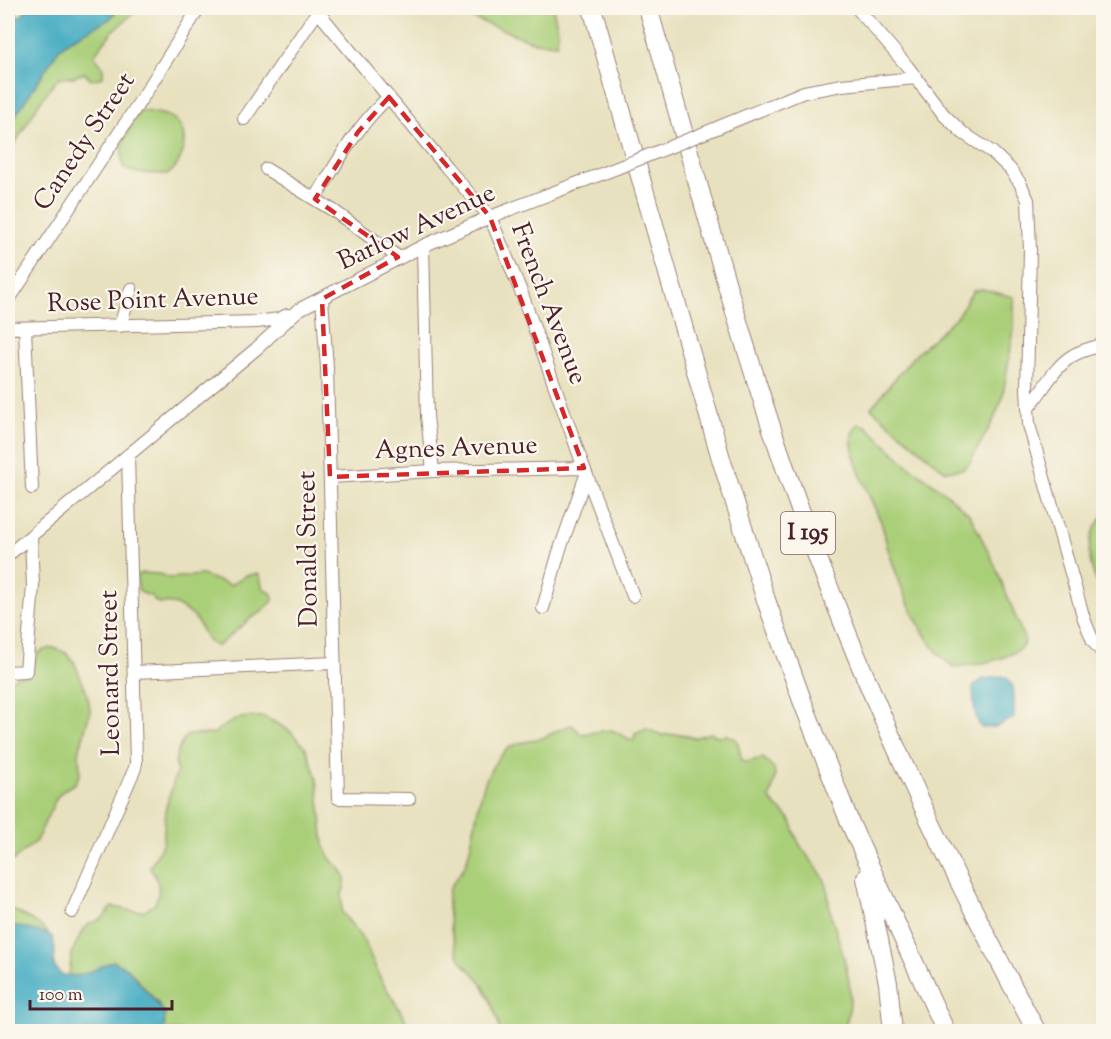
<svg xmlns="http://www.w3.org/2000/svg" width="1111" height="1039" font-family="'Sorts Mill Goudy',serif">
<rect width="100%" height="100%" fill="#fbf7ec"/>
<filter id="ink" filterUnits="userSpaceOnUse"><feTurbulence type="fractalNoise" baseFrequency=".0167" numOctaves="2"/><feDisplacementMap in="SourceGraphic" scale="12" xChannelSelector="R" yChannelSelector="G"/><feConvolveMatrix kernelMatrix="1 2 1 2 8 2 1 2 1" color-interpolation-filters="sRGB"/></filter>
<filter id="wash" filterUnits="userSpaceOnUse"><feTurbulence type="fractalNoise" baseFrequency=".008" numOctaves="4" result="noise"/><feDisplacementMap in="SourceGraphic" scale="24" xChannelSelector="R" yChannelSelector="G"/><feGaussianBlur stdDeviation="1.35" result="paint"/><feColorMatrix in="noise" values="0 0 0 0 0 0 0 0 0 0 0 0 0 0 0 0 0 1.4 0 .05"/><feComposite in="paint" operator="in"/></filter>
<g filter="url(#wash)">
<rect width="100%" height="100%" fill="#e8e1bf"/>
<path fill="#aacf79" stroke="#7a7752" stroke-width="1.5" d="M119,8H139L112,32L94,55L103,68V77L91,80L84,73L74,77L58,78L40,102L8,155V127L59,49L71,39L110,19Z
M446,8H553L558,31L557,44L534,42Z
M141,110C151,113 164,112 174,119C191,131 184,164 168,174L138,173L124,169C117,144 128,130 141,110Z
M982,289L1014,297V329L1002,400L993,421L970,462L963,469L945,471L871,408L912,358L957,316L973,291Z
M859,424L866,426L904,462L948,495L970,515L994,563L1022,633L1025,643C1015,659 972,666 954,667C921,645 900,586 888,549C885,540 884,530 881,522C872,500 849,459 852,435C852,431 856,427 859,424Z
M1103,516V597C1090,567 1080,544 1103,516Z
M142,573L159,574L170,578L202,575L230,585L247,575L257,574L260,576L262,587L272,594L273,601L260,613L251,618L218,646C202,643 203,624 192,615C187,612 181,607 176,605C165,601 158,608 151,596C137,593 137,589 137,575Z
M54,648L66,653L74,662L85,688L89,702L90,712L79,752L80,774L75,783L64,790L57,797L36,841L8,865V681L18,676H29C36,658 32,650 54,648Z
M252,717H264L278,724L290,731L306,748L317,779L324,845L331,860L339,867L345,876V886L342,894V912L364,941L381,980L404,1016L409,1031H164L165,1025L159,1004L128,969L113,961C98,967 85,979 69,975L72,952L82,932L89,924L103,918L112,907C132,909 137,917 155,904C162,888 158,881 150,867L163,843L166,807L177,771L175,763L177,753L184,738L188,735L213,734L220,728L239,718Z
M572,725L581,734L612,730L633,741L635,734L646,729L662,735L681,734L694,738L710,733L718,736L728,735L737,740L742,760L746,762L763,758L774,768L775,777L770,799C776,807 784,812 790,819C794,826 794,834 798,841C805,857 823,870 827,887C829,895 828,903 830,910C840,950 861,992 843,1031H500C499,1019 487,991 480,981C470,968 461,966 456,949C451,932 447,911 448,894C450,882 461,876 466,863C478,828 475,780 504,752C515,741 529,742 542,738C553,734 561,727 572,725Z
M8,907L37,923L48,933H37L8,924Z"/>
<path fill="#41aac1" stroke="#466476" stroke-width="1.5" d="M8,8H15L16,14L18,17L22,15L26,8H119L110,19L71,39L59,49L8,127Z
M1001,676L1007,678L1013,687L1014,695V718L995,727L982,728C973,718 974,700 973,687L982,680Z
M8,924C18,927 46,932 52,936L55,949L54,966L60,974C83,980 93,969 113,961L128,969L165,1013L164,1031H8Z"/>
</g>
<g filter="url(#ink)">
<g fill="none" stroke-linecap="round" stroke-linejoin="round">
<defs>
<path id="minor" d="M315,8L447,168L490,217L522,294L584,468L633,596
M857,8L907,66L944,115L963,133L992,152L1010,169L1020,183L1028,200L1030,250L1027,389L1029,425L1084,619L1093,641L1104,655
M244,119L318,11
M702,134L804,92L842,85L916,78
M266,169L334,211L398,257
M315,199C337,163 357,125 389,97
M423,246L427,416L433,471
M322,299L327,368L338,798L409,799
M8,301L146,92L199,8
M120,326L131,289
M8,328L257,322L279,319L287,315
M25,328L32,488
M1028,408C1043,391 1053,368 1072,356C1081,350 1093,348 1104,344
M330,477L433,471L584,468
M8,555L256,349L298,310L423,246L490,217L617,168
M543,608L559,552L586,475
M8,672L26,671L33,586L31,537
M135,672L333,663
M72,912L135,768L136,763L128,455"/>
<path id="highway" d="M592,8L722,462L766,600L803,703L850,823L946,1032
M648,8C696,173 739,342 798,504C863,687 945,862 1037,1032
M866,878L888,983L893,1032"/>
</defs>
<use href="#minor" stroke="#998075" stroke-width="14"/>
<use href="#highway" stroke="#998075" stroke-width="20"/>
<use href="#minor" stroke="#fff" stroke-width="12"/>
<use href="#highway" stroke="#fff" stroke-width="18"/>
<defs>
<path id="minor-bridge" d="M617,168L702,134"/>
</defs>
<use href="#minor-bridge" stroke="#998075" stroke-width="14" stroke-linecap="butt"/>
<use href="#minor-bridge" stroke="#fff" stroke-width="12"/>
</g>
</g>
<path fill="none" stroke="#d62828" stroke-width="4.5" stroke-dasharray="12 8" stroke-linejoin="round" d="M389,97L490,217L584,468L330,477L322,299L398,257L315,199L358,132Z"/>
<g text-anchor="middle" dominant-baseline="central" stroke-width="4.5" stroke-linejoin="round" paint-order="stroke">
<rect fill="#fbf7ec" stroke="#7f6065" stroke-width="1.5" x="781" y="512" width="54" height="42" rx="4.5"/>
<g font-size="24" font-weight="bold" fill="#4a1f2b">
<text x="808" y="533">I 195</text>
</g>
<g font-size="26" fill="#4a1f2b" stroke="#fbf7ec">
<text transform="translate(85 142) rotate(-56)">Canedy Street</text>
<text transform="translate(417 228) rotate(-25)">Barlow Avenue</text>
<text transform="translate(153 301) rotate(-2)">Rose Point Avenue</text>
<text transform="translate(548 304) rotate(69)">French Avenue</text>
<text transform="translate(456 449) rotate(-2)">Agnes Avenue</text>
<text transform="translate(309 549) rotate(-91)">Donald Street</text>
<text transform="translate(111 673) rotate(-91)">Leonard Street</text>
</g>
</g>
<rect width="1111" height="1039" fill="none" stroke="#fbf7ec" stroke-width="30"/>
<path d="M30 1000v9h142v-9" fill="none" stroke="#4a1f2b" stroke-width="3"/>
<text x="39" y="1000" font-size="18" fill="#4a1f2b" stroke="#fbf7ec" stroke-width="4.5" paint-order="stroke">100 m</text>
</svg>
